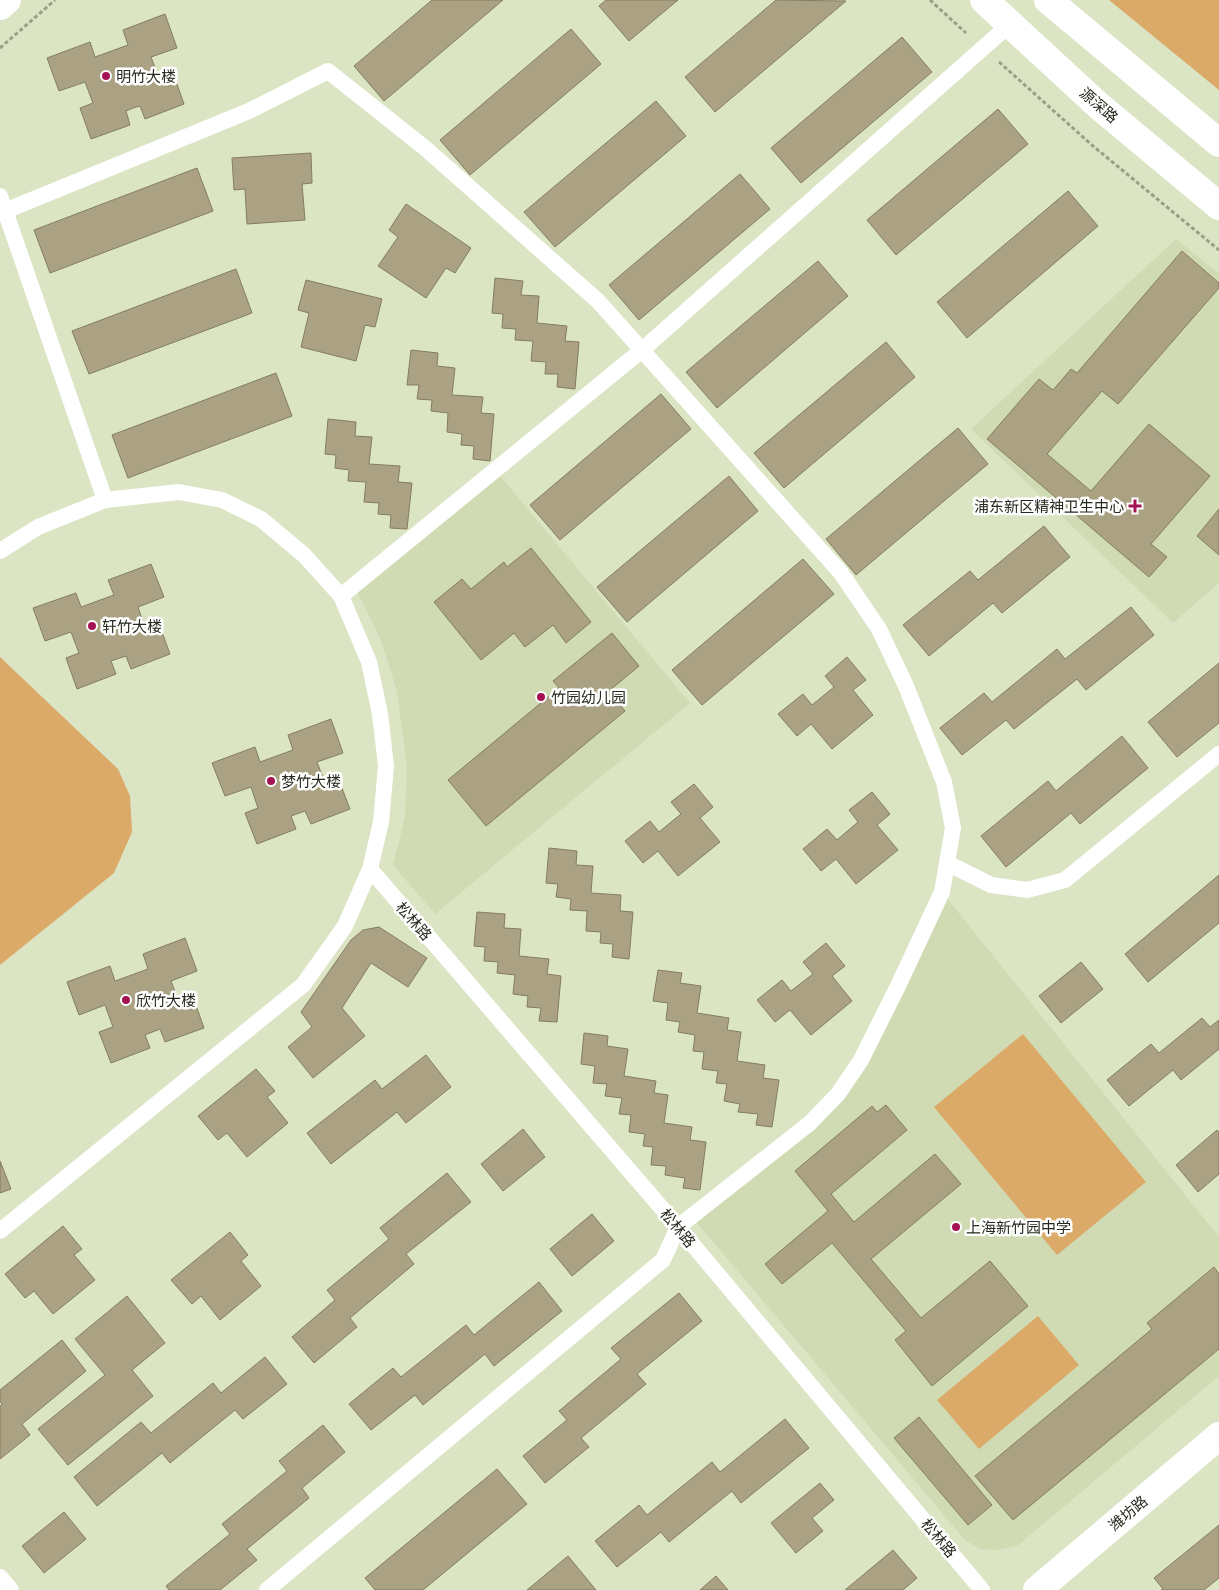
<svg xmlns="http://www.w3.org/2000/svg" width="1219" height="1590" font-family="'PT Sans Narrow','Noto Sans SC',sans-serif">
<rect width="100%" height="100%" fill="#dbe4c3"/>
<path fill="#d0dbb3" d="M1176,239L1219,274V583L1173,623L971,429Z
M495,470L690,703L435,914L393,865L405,817L407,767L397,691L380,638L354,585Z
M942,892L1219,1237V1376L1017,1546L998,1550L980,1549L965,1540L692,1217L838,1094Z"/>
<path fill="#dcaa68" d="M1109,0H1219V90Z
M0,657L118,769L130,796L132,832L114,873L0,965Z
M1023,1034L1146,1182L1057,1255L934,1107Z
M1038,1316L1079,1365L979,1449L937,1400Z"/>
<path fill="#aaa283" stroke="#847d5f" d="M432,0H503L384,101L354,66Z
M606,0H678L629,41L599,6Z
M776,0L846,1L715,112L685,77Z
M165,14L177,48L151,57L159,78L173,73L184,104L145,119L140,106L133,108L126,111L130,125L91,139L80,108L93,103L85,82L59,91L47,58L90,42L95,57L128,45L123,30Z
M571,29L601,64L470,175L440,140Z
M902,37L932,72L801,183L771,148Z
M656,101L686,136L555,247L524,212Z
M998,109L1028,144L896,255L867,220Z
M311,153L312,183L302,184L305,220L247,224L245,189L234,190L232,158Z
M197,168L213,211L50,273L34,230Z
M740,174L770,209L639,320L609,285Z
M1068,191L1098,226L967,338L937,302Z
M406,204L471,248L455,273L446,268L426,298L378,266L398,237L389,230Z
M1182,251L1219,283V288L1118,404L1102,391L1047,454L1091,491L1149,424L1210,476L1151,544L1167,557L1149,577L987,439L1039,379L1053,390L1071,369L1077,373Z
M818,261L848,296L717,408L686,372Z
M236,269L252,313L89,374L72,331Z
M495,278L523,281L521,295L539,296L537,323L567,326L565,341L579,342L575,389L557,387L558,374H545L546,362L531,361L533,341L515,340L516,329L502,328L503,314L492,313Z
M306,280L382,299L375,327L365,325L356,361L301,347L309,313L298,310Z
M886,342L915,377L784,488L754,453Z
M411,350L438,353L437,366L455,368L452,395L483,397L481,413L494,414L490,461L473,459L474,446L461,445L462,434L447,432L448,413L431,411L432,400L417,399L419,385H407Z
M276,373L292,416L128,478L112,435Z
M661,394L691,429L560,540L530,505Z
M328,419L356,422L355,436L372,437L369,464L400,466L398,482L412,483L407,529L390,528L391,515L378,514L379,503L364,502L366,482L348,481L349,470L335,468L336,455L325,454Z
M958,428L988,464L856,575L826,539Z
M729,476L758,511L627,622L597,587Z
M1219,509V555L1197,536Z
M1044,526L1070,557L1002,613L993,603L929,656L903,625L970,571L978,580Z
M531,548L591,622L566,643L553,625L525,647L514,633L481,660L434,602L462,579L471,589L504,562L507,567Z
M803,559L834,594L702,705L672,670Z
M151,564L164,597L138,607L145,628L159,624L170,654L131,669L126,656L111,661L116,674L77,689L66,658L79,653L71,632L45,641L33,608L76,593L81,607L114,595L108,580Z
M1131,607L1154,635L1086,690L1077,679L1014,729L1006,720L962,755L940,728L984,693L992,702L1057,649L1065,659Z
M612,633L639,666L609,691L625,711L486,826L448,780L559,688L553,681Z
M847,657L866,680L853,690L873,715L832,749L811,724L797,736L778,714L803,694L812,705L834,687L825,676Z
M1219,663V723L1177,757L1148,722Z
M331,719L343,753L317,762L325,783L338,778L350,809L311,824L305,811L291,816L296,829L257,844L245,813L258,808L251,787L225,796L212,763L255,747L260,762L293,750L288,735Z
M1122,736L1148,768L1080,824L1071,813L1006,867L981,836L1048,781L1056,791Z
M694,784L713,807L700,818L720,842L678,876L658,851L643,863L625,841L650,821L659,832L681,814L671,802Z
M872,792L890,814L877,825L898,850L856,884L836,859L821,871L803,849L827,829L837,840L858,822L849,810Z
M549,848L577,851L576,865L593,866L591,893L621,895L620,911L633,912L629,959L612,957L613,944L600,943L601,932L586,931L587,911L570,910L571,899L556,897L558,884L546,883Z
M1219,875V923L1148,982L1125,954Z
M477,912L505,914L504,928L521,929L519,956L549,959L547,974L561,976L557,1022L539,1021L541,1008L527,1007L528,996L513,994L515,975L497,973L498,962L484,961L485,947L474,946Z
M379,927L427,958L408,987L371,963L342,1008L365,1036L313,1078L288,1047L312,1027L301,1012L351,940L363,930Z
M185,938L197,971L171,981L179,1002L193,997L204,1028L165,1042L160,1029L145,1035L150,1048L111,1063L99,1032L113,1027L105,1005L79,1015L67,982L110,966L115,981L148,969L143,954Z
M826,943L845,966L832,976L852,1001L811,1035L790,1010L775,1022L757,1000L782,980L791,991L813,974L803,962Z
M1081,962L1103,989L1061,1023L1039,996Z
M658,970L682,973L680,983L701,986L697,1013L729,1018L727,1030L741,1032L737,1061L765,1065L763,1078L779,1080L772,1127L756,1125L758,1114L738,1112L740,1104L724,1101L727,1084L716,1083L718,1071L702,1069L704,1052L693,1051L695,1035L678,1032L680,1022L666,1020L668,1003L653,1001Z
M1202,1018L1210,1027L1219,1020V1049L1181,1080L1173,1070L1129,1106L1107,1080L1151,1044L1159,1053Z
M584,1033L608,1036L607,1046L628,1049L624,1076L656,1081L654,1093L668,1095L664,1123L692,1127L690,1140L706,1142L700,1190L683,1188L685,1178L665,1175L666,1166L651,1165L653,1147L643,1146L645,1134L629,1132L631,1115L619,1114L622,1098L605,1096L607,1084L593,1083L595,1066L581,1064Z
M426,1055L451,1087L406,1123L397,1112L331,1164L307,1133L375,1080L382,1089Z
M256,1069L275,1091L267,1097L288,1123L247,1157L227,1133L218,1140L198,1116Z
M886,1105L907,1130L831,1194L854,1222L935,1154L961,1184L871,1259L921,1318L990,1261L1028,1306L932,1386L895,1340L906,1331L832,1243L782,1284L765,1264L828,1211L795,1171L872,1106L877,1112Z
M523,1129L545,1157L503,1191L481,1164Z
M1217,1130L1219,1132V1174L1198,1192L1176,1165Z
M0,1161L11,1189L0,1193Z
M447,1173L471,1202L406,1254L414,1264L350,1318L357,1327L314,1363L292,1337L335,1300L327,1290L389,1239L380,1228Z
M592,1214L614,1241L572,1276L550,1249Z
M63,1226L82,1249L74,1255L95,1280L53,1314L34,1291L25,1298L5,1274Z
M230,1232L248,1255L241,1261L261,1286L220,1320L201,1296L192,1304L171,1280Z
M1214,1267L1219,1274V1349L1013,1520L975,1476L1152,1329L1147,1323Z
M539,1282L562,1311L494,1366L485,1354L423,1405L415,1395L371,1430L349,1404L393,1368L401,1377L466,1325L474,1335Z
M679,1293L702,1321L637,1374L646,1384L581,1438L589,1447L545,1483L523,1456L567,1420L559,1411L621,1359L611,1348Z
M127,1296L165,1343L132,1370L153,1396L68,1465L38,1429L105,1375L75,1339Z
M62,1340L86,1371L22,1424L30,1435L0,1459V1406L2,1404L0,1401V1390Z
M265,1357L287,1384L243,1419L235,1410L170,1463L162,1453L97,1506L74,1477L141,1422L151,1433L213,1383L221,1393Z
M919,1417L992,1505L968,1525L894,1438Z
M785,1419L809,1448L741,1503L732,1491L669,1542L661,1532L617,1567L595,1541L639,1505L647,1515L712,1462L720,1472Z
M323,1425L345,1452L302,1488L309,1498L247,1549L257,1560L220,1590H169L166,1586L230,1534L222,1524L287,1471L279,1461Z
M497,1469L527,1504L423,1590H375L365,1578Z
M820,1483L834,1500L812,1518L823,1531L796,1553L771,1523Z
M64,1512L86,1539L44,1573L22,1546Z
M1219,1525V1578L1204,1590H1161L1163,1589L1154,1578Z
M893,1550L917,1578L903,1590H845Z
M568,1556L596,1590H527Z
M716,1576L728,1590H700Z"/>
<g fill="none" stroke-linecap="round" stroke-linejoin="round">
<path stroke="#99a086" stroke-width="3" stroke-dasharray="4 2.5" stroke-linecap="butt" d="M930,0L966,33
M0,48L55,0
M999,62L1093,146L1219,250"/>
<path stroke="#fff" stroke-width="16" d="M0,196L105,500
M5,211L249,111L328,71L425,148L598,301L841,573L879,629L906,686L944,782L953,828L942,892L898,986L861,1060L838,1094L810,1123L678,1227L663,1260L267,1590
M0,551L38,527L105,500L179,492L222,500L261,519L304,555L341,596L369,662L380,714L386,766L381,822L370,869L345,926L303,985L0,1231
M341,596L642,350L1009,25
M947,863L991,885L1027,890L1065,880L1219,754
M370,869L678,1227L982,1590
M0,1577L11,1590"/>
<path stroke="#fff" stroke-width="28" d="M984,0L1099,106L1219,206
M1048,0L1219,143
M0,6L7,0
M1037,1590L1219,1436"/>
</g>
<g fill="#a41251" stroke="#fff" stroke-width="2">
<circle cx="106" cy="76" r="5"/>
<path d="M1132.5 498.5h5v5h5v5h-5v5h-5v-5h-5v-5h5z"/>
<circle cx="92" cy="626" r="5"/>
<circle cx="541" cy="697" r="5"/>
<circle cx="271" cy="781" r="5"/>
<circle cx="126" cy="1000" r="5"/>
<circle cx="956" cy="1227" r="5"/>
</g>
<g text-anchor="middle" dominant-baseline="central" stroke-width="5" stroke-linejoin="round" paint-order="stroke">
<g font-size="15" fill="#26291d" stroke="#fff" text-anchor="start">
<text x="116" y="76">明竹大楼</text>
<text x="1124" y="506" text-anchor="end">浦东新区精神卫生中心</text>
<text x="102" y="626">轩竹大楼</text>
<text x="551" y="697">竹园幼儿园</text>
<text x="281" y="781">梦竹大楼</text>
<text x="136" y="1000">欣竹大楼</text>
<text x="966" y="1227">上海新竹园中学</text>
</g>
<g font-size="15" fill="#26291d" stroke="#fff">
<text transform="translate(1099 105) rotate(41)">源深路</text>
<text transform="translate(414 921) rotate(49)">松林路</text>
<text transform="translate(678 1228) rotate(50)">松林路</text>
<text transform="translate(1128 1513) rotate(-40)">潍坊路</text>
<text transform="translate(939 1538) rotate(50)">松林路</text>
</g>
</g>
</svg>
